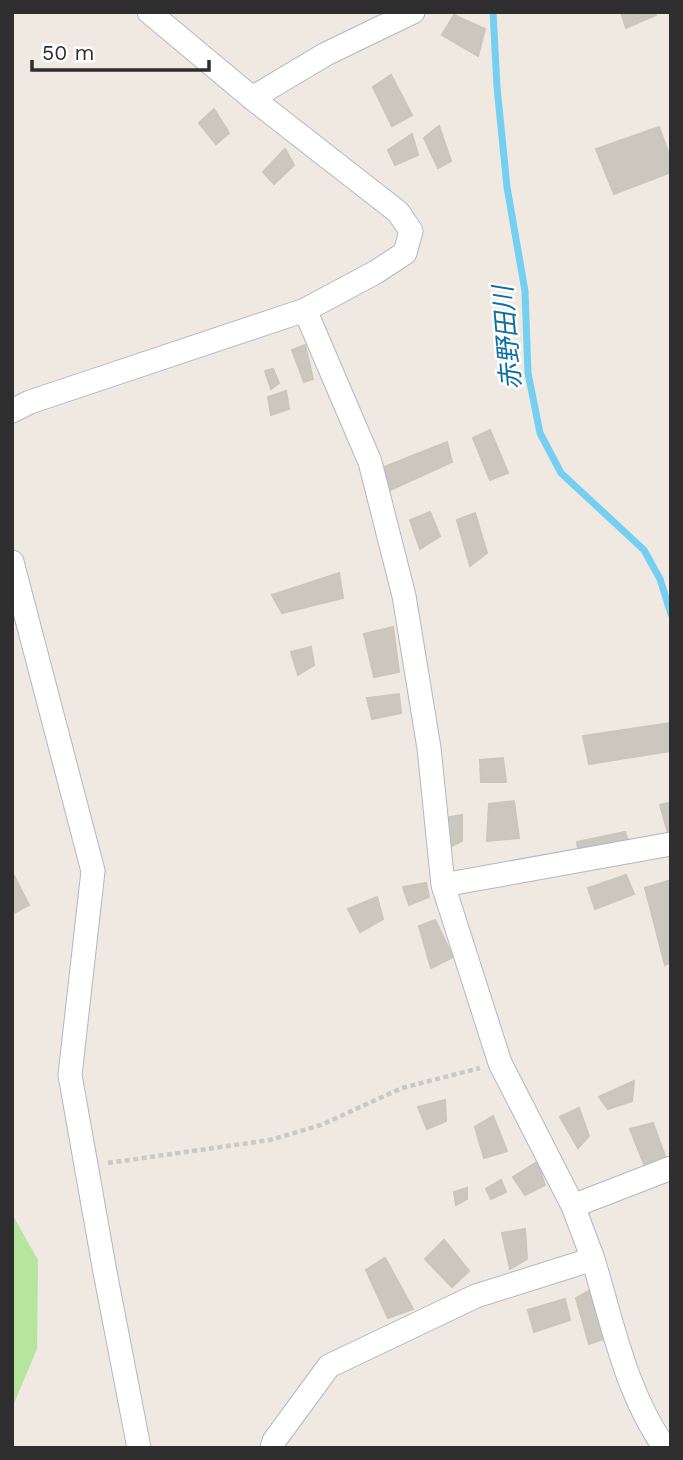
<svg xmlns="http://www.w3.org/2000/svg" width="683" height="1460" font-family="'Work Sans','Noto Sans JP',sans-serif">
<rect width="100%" height="100%" fill="#efe9e1"/>
<path fill="#b6e59e" d="M12,1214L38,1260L37,1349L12,1408Z"/>
<g fill="none" stroke-linecap="round" stroke-linejoin="round">
<path stroke="#75cff0" stroke-width="7" d="M493,12L497,87L507,187L525,291L528,373L540,433L561,473L644,550L660,579L671,614"/>
</g>
<path fill="#cbc7bf" stroke="#cbc5ba" stroke-width="2" d="M621,12H655L656,15L626,28Z
M454,15L485,29L478,56L442,35Z
M391,75L412,115L392,126L373,87Z
M214,109L229,133L216,144L199,123Z
M439,126L451,161L438,168L424,138Z
M659,127L671,160V172L614,194L596,149Z
M412,134L418,155L395,165L388,150Z
M285,149L294,165L274,184L263,172Z
M305,345L313,379L304,382L292,350Z
M273,369L279,383L271,389L265,371Z
M286,391L289,409L271,415L268,397Z
M490,430L508,473L490,480L473,438Z
M447,442L452,462L390,490L384,467Z
M430,512L440,536L420,549L410,520Z
M475,513L487,553L470,566L457,520Z
M339,573L343,598L282,613L272,595Z
M393,627L399,672L374,677L364,634Z
M311,647L314,665L298,675L291,652Z
M399,694L401,713L372,719L367,698Z
M671,723V751L589,764L583,736Z
M503,758L506,782H481L480,760Z
M514,801L519,838L487,841L489,804Z
M671,802V832L668,833L660,805Z
M462,815V841L446,849L444,818Z
M625,832L629,843L579,855L577,842Z
M12,872L29,905L12,914Z
M626,875L634,894L595,909L588,888Z
M671,880V962L665,965L645,888Z
M426,883L429,897L409,905L403,887Z
M377,897L383,919L360,932L348,909Z
M435,920L453,957L431,968L419,926Z
M634,1081L632,1101L608,1109L599,1097Z
M445,1100L446,1121L427,1129L418,1107Z
M579,1108L589,1136L578,1148L560,1117Z
M493,1116L507,1151L484,1158L475,1127Z
M653,1123L666,1159L646,1169L630,1129Z
M537,1162L545,1185L525,1195L513,1177Z
M501,1180L506,1192L491,1199L486,1189Z
M467,1188V1199L456,1205L454,1192Z
M525,1229L527,1259L510,1269L502,1233Z
M444,1240L469,1271L452,1287L425,1259Z
M385,1258L413,1309L388,1318L366,1270Z
M594,1288L606,1338L589,1344L576,1298Z
M565,1299L570,1320L534,1332L528,1310Z"/>
<g fill="none" stroke-linecap="round" stroke-linejoin="round">
<defs>
<path id="minor" d="M252,98L326,54L413,12
M12,411L30,402L305,310L376,272L405,253L411,231L398,212L252,98L149,12
M12,562L93,871L70,1075L105,1272L139,1448
M443,885L671,844
M573,1206L671,1168
M593,1259C612,1322 626,1393 665,1448
M272,1448L274,1441L329,1366L476,1296L593,1259L573,1206L500,1063L443,885L429,748L404,596L370,462L305,310"/>
</defs>
<use href="#minor" stroke="#b4b7c1" stroke-width="25"/>
<path stroke="#c9c9c9" stroke-width="4.5" stroke-dasharray="5 3.5" stroke-linecap="butt" d="M108,1163L270,1140L321,1125L402,1088L480,1068"/>
<use href="#minor" stroke="#fff" stroke-width="23"/>
</g>
<g text-anchor="middle" dominant-baseline="central" stroke-width="5" stroke-linejoin="round" paint-order="stroke">
<g font-size="26" font-style="italic" fill="#0d6fa3" stroke="#fff">
<text transform="translate(507 338) rotate(-95)">赤野田川</text>
</g>
</g>
<rect width="683" height="1460" fill="none" stroke="#2e2e2e" stroke-width="28"/>
<path d="M32 60v10h177v-10" fill="none" stroke="#2e2e2e" stroke-width="3.5"/>
<text x="42" y="60" font-size="21" fill="#2e2e2e" stroke="#ffffff" stroke-width="5" paint-order="stroke">50 m</text>
</svg>
